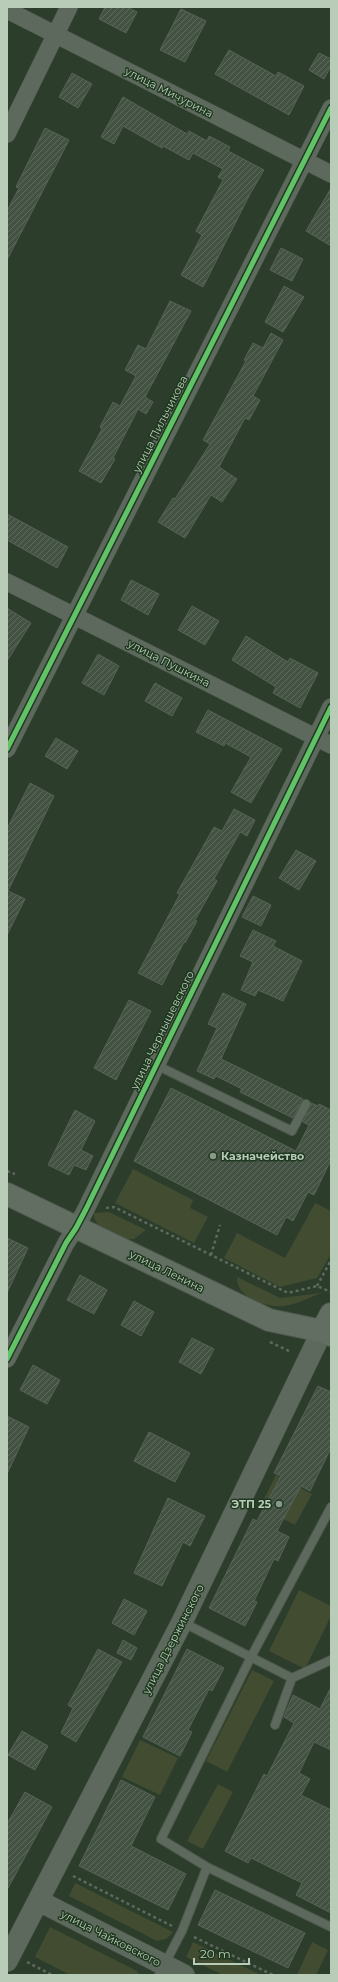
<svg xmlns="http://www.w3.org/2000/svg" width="338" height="1982" font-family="Montserrat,sans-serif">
<defs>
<pattern id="building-hatch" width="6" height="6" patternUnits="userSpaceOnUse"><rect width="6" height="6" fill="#445244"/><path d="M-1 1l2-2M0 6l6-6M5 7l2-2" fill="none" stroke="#5d6a5d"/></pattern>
</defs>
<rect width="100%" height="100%" fill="#2c3d2c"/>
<path fill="#414c31" d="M133,1169L193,1200L190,1208L208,1217L194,1243L115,1203Z
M315,1203L331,1211V1254L317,1278L280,1287L224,1258L237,1233L285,1258Z
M109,1212L146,1230L134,1239H127L98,1225L94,1218V1213Z
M237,1277L280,1298L322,1293C310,1297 296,1305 284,1306C266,1308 236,1298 237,1277Z
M276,1475L312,1494L295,1525L260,1507Z
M299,1590L331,1606V1616L305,1669L269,1651Z
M252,1670L274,1681L227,1772L206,1761Z
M140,1740L178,1758L160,1795L122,1777Z
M218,1784L233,1792L203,1849L187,1841Z
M75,1883L173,1932L166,1939L157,1941L69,1896Z
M50,1927L137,1971L140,1975H70L35,1957Z
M193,1942L261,1975H223L186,1957Z
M312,1942L328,1950L316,1975H297Z"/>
<path fill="url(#building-hatch)" stroke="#556455" d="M105,7H127L137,12L126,33L99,19Z
M181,9L206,21L185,62L160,50Z
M229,50L276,76L278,72L304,86L289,115L215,74Z
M319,53L331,59V66L324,79L309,70Z
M72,73L92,84L78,108L59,97Z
M123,97L187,134L189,131L207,141L209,136L230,147L228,151L264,170L250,194L203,287L181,275L202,235L196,231L223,180L218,177L223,169L193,153L189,160L163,146L162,148L123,126L114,144L101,137Z
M45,128L69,140L7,260V211L19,188L16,187Z
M331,188V246L306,231Z
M281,248L303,259L292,281L270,270Z
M284,286L304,297L283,332L265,322Z
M170,301L191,311L145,397L153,402L146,414L138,409L113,458L115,459L101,483L79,471L102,429L100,427L113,402L120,406L136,376L125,370L138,345L146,349Z
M271,333L283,340L253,396L260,400L249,420L245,418L219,467L237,479L222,502L211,495L185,538L158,522L173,498L175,499L210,444L203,440L246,361L244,360L253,343L263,348Z
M7,514L68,547L57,568L7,540Z
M131,580L159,594L148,615L121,600Z
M192,606L219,621L205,645L178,630Z
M7,608L31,623L7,661Z
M246,636L288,662L290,658L318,673L300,708L273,693L276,687L232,660Z
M98,654L119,666L104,695L82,683Z
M155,683L182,698L172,716L145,701Z
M208,710L282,749L251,803L231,792L251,757L225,743L224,746L196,732Z
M56,738L78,751L67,769L45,756Z
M30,783L54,796L8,891L25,899L7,935V829Z
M234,809L255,820L247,836L240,832L214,879L217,881L195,920L197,921L185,943L184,942L162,985L138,973L180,894L177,893L214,827L222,831Z
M296,850L316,861L299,890L279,878Z
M253,896L271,905L261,926L242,917Z
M253,930L276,941L273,946L302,961L283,1001L258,990L255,996L241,990L253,962L240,956Z
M223,993L246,1004L221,1059L303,1099L293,1118L240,1092L242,1089L216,1076L214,1079L197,1071L217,1028L208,1024Z
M129,1000L151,1011L116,1080L94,1068Z
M171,1088L296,1151L309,1125L303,1122L311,1103L318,1106L319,1104L331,1110V1160L314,1195L308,1192L293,1221L286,1217L277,1235L134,1161Z
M75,1110L95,1121L81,1150L93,1156L86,1170L74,1165L69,1175L48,1165Z
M7,1238L28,1248L7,1293Z
M80,1275L107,1290L94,1314L67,1300Z
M134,1301L154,1312L141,1336L121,1325Z
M192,1338L214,1349L201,1374L179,1362Z
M33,1365L60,1380L47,1404L20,1390Z
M318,1386L331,1392V1448L310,1491L301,1486L277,1531L289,1537L278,1561L274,1559L254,1601L257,1602L245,1626L209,1608L253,1519L257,1521L281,1476L274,1473Z
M7,1416L29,1427L7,1474Z
M149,1432L190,1453L175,1482L134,1461Z
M168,1498L205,1516L190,1546L183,1542L162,1586L134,1573Z
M124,1599L147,1611L134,1635L112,1623Z
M123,1640L137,1648L131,1660L117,1653Z
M98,1649L122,1662L76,1742L61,1733L73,1708L68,1705Z
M187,1649L224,1668L212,1691L209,1689L188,1730L192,1732L180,1756L143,1737Z
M331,1687V1750L314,1742L299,1773L310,1779L301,1795L331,1810V1913L296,1895L302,1883L251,1858L248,1863L225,1851L264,1774L267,1776L294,1723L284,1717L293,1695L320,1709Z
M22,1731L48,1746L35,1770L8,1755Z
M121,1780L155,1797L131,1846L186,1874L168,1910L79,1866Z
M25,1792L52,1807L7,1890V1824Z
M215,1890L305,1933L288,1968L198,1925Z"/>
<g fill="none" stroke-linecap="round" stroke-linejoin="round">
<defs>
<path id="service" d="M156,1065L292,1131L306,1104
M331,1507L251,1657L161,1839L207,1867L331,1927
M182,1622L292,1678L331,1660
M275,1725L292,1678
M159,1975L182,1931L207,1867"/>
<path id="minor" d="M7,10L331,174
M7,134L69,7
M7,582L331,745
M7,749L331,108
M7,1359L66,1243L76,1228L86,1209L331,707"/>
<path id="tertiary" d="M39,1901L184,1975
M7,1961L182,1622L322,1331"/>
<path id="secondary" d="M7,1194L269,1320L322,1331L331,1335
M322,1331L331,1314"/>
</defs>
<use href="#service" stroke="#4b574b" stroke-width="10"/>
<use href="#minor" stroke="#4b574b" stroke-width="18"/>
<use href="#tertiary" stroke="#4b574b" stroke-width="22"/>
<use href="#secondary" stroke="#4b574b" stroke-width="24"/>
<path stroke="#5e6a5e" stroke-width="2.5" stroke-dasharray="3 3" stroke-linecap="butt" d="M7,1171L15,1174
M106,1208L114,1207L288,1293L317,1286L331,1292
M211,1255L220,1225
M317,1286L331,1260
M270,1342L291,1352
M73,1876L172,1926
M194,1937L273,1975
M27,1962L52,1975"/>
<use href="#service" stroke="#5d695d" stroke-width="8"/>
<use href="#minor" stroke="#5d695d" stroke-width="17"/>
<use href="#tertiary" stroke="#5d695d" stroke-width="21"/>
<use href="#secondary" stroke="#616e61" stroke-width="22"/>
<defs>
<path id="cycleway" d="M7,749L331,108
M7,1359L66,1243L76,1228L86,1209L331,707"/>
</defs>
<use href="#cycleway" stroke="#1f381f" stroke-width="8"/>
<use href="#cycleway" stroke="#61c268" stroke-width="5"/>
</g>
<g fill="#879a87" stroke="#1f381f" stroke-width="1.5">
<circle cx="213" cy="1156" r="4"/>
<circle cx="279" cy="1504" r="4"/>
</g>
<g text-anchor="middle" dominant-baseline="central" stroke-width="3" stroke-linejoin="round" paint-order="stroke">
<g font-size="11" fill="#b8ccb8" stroke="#1f381f">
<text transform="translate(169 92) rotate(27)">улица Мичурина</text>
<text transform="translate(160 424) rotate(-63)">улица Пильчикова</text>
<text transform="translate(169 663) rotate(27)">улица Пушкина</text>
<text transform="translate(162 1030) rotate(-64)">улица Чернышевского</text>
<text transform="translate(167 1271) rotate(26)">улица Ленина</text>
<text transform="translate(173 1639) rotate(-63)">улица Дзержинского</text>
<text transform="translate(111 1938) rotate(27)">улица Чайковского</text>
</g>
<g font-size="11" font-weight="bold" fill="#b8ccb8" stroke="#1f381f" text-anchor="start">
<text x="221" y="1156">Казначейство</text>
<text x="271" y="1504" text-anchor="end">ЭТП 25</text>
</g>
</g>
<rect width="338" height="1982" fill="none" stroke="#b8ccb8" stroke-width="16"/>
<path d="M194 1958v6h55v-6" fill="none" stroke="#b8ccb8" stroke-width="2"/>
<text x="200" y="1958" font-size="12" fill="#b8ccb8" stroke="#1f381f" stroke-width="3" paint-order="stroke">20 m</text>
</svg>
